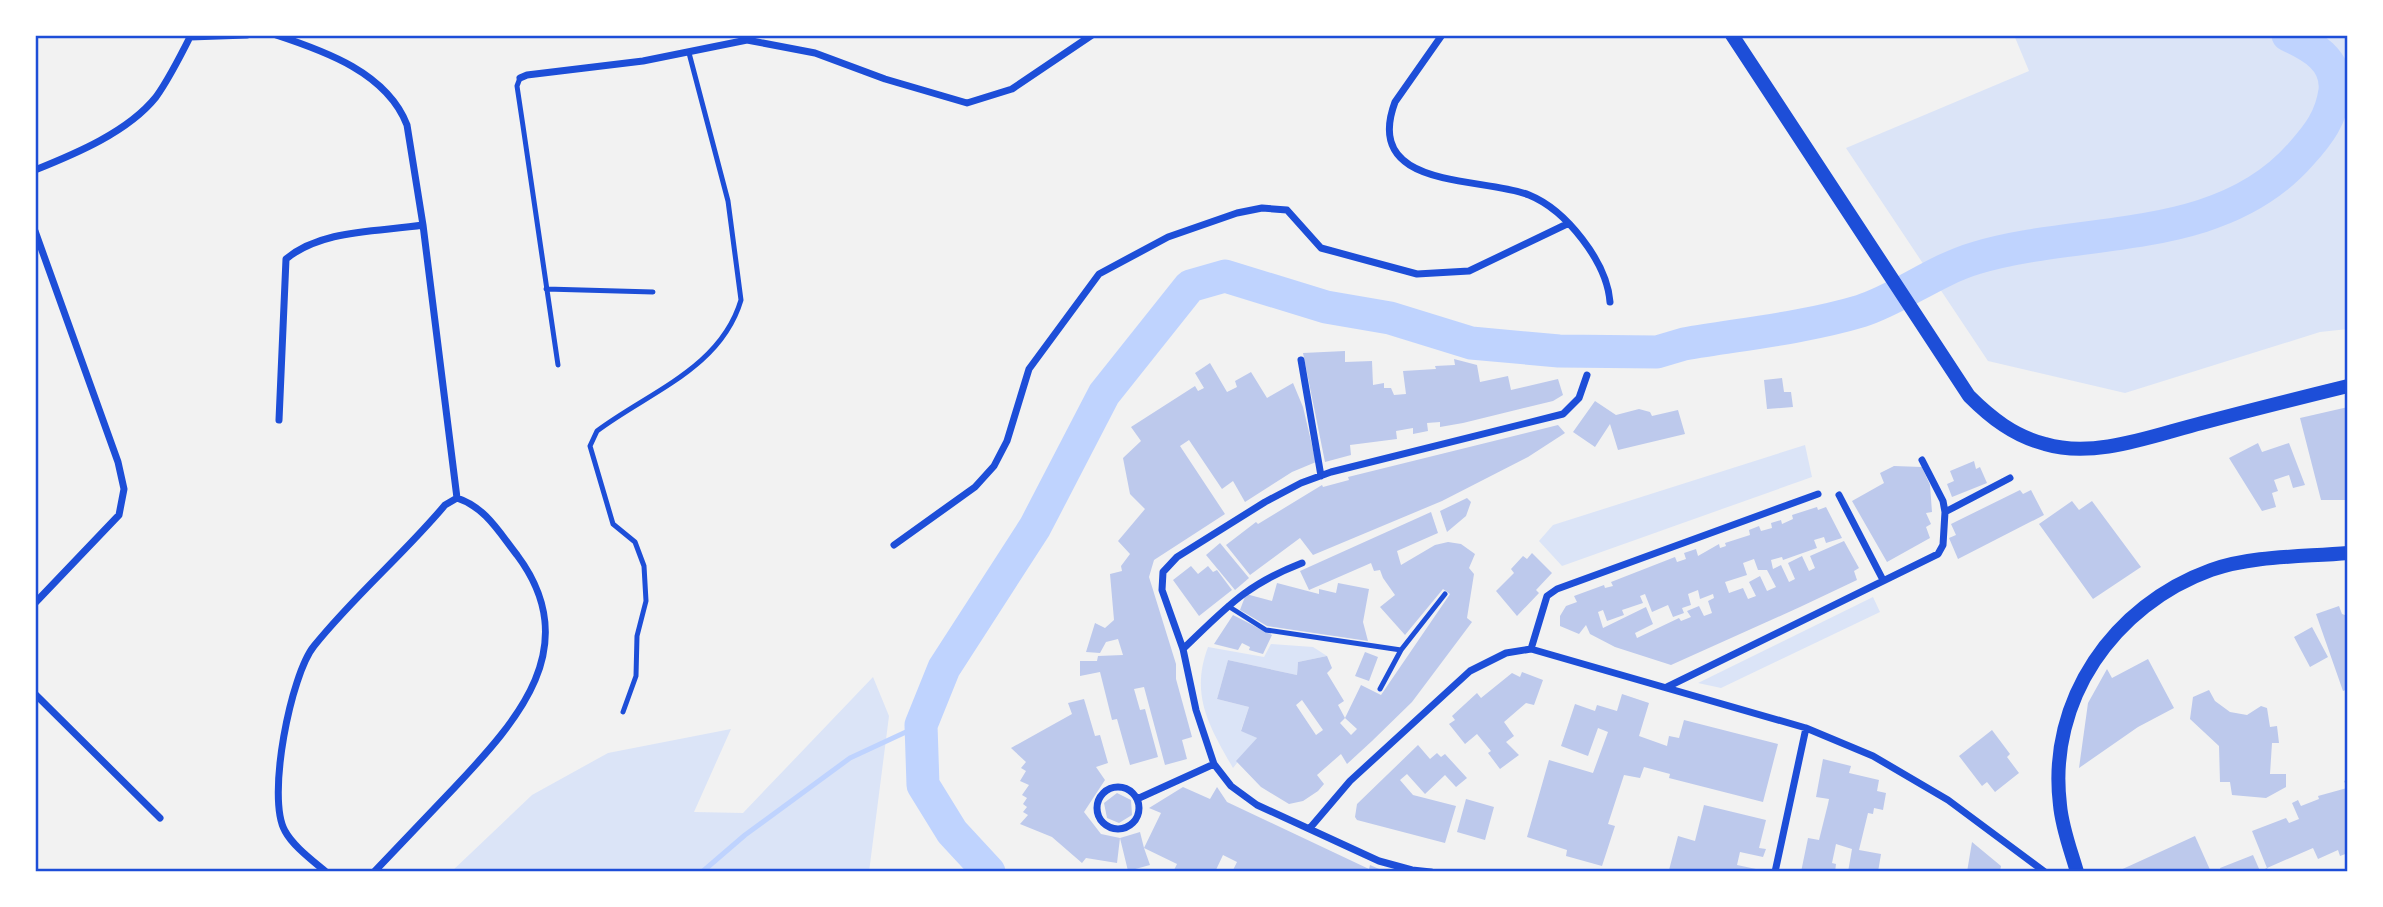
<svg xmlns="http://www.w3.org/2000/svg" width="2383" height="907" font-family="Cabin,sans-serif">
<rect width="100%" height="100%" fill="#f2f2f2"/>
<path fill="#dbe4f7" d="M2014,35H2348V329L2320,332L2125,393L1988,361L1846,148L2029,71Z
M1805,445L1812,477L1562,566L1539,541L1553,525Z
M1873,597L1880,612L1721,688L1698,683Z
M1271,644L1313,647L1327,656L1298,662L1297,675L1228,660L1217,699L1249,707L1241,730L1257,738L1233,768C1209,726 1190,695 1208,647L1264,657Z
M873,677L889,716L869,872H451L532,795L608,753L731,729L694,812L743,813Z"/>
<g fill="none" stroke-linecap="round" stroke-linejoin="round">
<path stroke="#bfd3fe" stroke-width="5" d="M702,872L745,835L850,758L921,725"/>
<path stroke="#bfd3fe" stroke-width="33" d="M989,872L952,832L923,785L921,725L944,668L1035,527L1104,394L1190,286L1225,276L1326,307L1390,318L1471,343L1559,351L1657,352L1684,344C1742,334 1804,328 1861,311C1899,299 1935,270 1976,258C2083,226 2220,247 2301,154C2319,134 2331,118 2335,91C2338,60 2312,46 2288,35"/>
</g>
<path fill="#bdc9ec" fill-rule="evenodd" d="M1345,351V362L1372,361L1373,385L1384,383V388H1391L1394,395L1406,394L1403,371L1436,369L1435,366L1455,365L1454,359L1477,365L1480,382L1508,376L1511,390L1558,379L1563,395L1553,401L1463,423L1440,427V422L1427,423L1428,431L1413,434V428L1396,431L1397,439L1350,445L1351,455L1325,462L1303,353Z
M1210,363L1227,392L1237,387L1235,381L1251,372L1267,398L1293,383L1303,407L1316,462L1292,472L1245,502L1233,481L1222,489L1189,440L1180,446L1225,514L1154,560L1149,577L1176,664V679L1192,737L1182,740L1187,759L1165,765L1144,687L1134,689L1140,710L1145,709L1158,757L1130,765L1117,719L1112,720L1100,672L1080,676V661H1097L1098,656L1123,655L1118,639L1106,642L1100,653L1086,652L1095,623L1105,628L1114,620L1110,574L1122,571L1121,566L1130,554L1118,541L1145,509L1130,494L1123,458L1141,441L1131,427L1195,386L1198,391L1204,388L1195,373Z
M1782,378L1784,392H1791L1793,407L1767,409L1764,380Z
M1595,401L1616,415L1639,409L1650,412L1652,416L1678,410L1685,434L1618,450L1610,424L1595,447L1573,432Z
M2348,407V500H2321L2300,418Z
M1558,425L1565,433L1528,457L1442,501L1313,555L1300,538L1250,575L1226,545L1256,522L1258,524L1322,485L1323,487L1349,480L1348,477Z
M2258,443L2262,452L2289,443L2305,485L2293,488L2289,475L2274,480L2278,491L2272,493L2276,507L2262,511L2229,458Z
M1974,461L1976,469L1980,467L1987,483L1952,497L1947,484L1954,481L1950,471Z
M1894,466L1922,467L1930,485L1932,512L1926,513L1931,524L1926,527L1930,538L1887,562L1852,501L1884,483L1880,473Z
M2020,490L2023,494L2031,490L2044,515L1958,559L1949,538L1956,535L1951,524Z
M1467,498L1471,502L1466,516L1447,532L1440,511Z
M2072,501L2079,510L2092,501L2141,567L2093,599L2039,524Z
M1817,507L1818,510L1826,507L1842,538L1826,543L1824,537L1814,540L1817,548L1783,560L1782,557L1771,560L1773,569L1781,565L1789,582L1795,579L1788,563L1802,556L1809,571L1815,568L1810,556L1844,541L1859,568L1854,571L1857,580L1800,607L1671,665L1615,647L1590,634L1586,625L1579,634L1560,626V616L1566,606L1577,602L1574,596L1604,585L1605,588L1613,586L1611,582L1675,557L1677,562L1686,559L1684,553L1696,549L1698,556L1719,544L1720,548L1726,546L1725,543L1750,535L1749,530L1759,526L1761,531L1772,528L1771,523L1781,520L1782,524L1793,519L1792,515ZM1754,559L1758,570H1767L1776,587L1767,591L1760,576L1749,582L1756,596L1748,599L1743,588L1729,593L1725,582L1747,575L1743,563ZM1698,590L1700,599L1713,594L1714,598L1708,601L1712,613L1704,616L1699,606L1687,611L1691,617L1681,621L1679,618L1637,638L1635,633L1653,624L1646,607L1603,628L1598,612L1603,610L1607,621L1624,615L1622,610L1643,603L1640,596L1645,594L1652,612L1668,605L1673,617L1684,613L1682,608L1691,605L1688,594Z
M1431,512L1438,533L1397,551L1401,565L1435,545L1448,542L1461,544L1475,554L1469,568L1474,574L1467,618L1472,622L1412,702L1372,741L1347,764L1341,754L1317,775L1324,784L1318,791L1303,801L1289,804L1261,787L1236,761L1257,738L1241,731L1249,707L1217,699L1228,660L1297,675L1298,662L1327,656L1332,668L1327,673L1344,701L1338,705L1345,718L1340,723L1351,735L1357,729L1345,718L1361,685L1381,695L1450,594L1443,589L1405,635L1380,607L1395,595L1383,578L1380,570L1374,571L1371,563L1309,590L1300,571ZM1302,700L1323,730L1316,735L1296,705Z
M1220,543L1249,578L1235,590L1206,555Z
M1532,553L1552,573L1536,590L1539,593L1517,616L1496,591L1514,573L1511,569L1523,556L1527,559Z
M1191,566L1198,574L1208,566L1213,572L1217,570L1232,590L1199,616L1173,580Z
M1277,583L1319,594V589L1336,593L1338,583L1369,589L1363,622L1368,641L1267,626L1240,610L1246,594L1272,601Z
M2339,606L2342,614L2348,616V689L2343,691L2316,614Z
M1233,615L1272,635L1263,654L1249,650L1250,647L1242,643L1238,650L1214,644Z
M2312,627L2328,657L2310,667L2294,637Z
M1365,652L1378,657L1369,681L1355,676Z
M2148,659L2174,708L2138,727L2079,768L2088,703L2107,669L2112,678Z
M1522,672L1543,680L1534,705L1526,703L1504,722L1514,736L1506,742L1519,755L1500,769L1488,753L1491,751L1477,734L1465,744L1449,724L1455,720L1452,716L1477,693L1481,698L1512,673L1520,677Z
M2209,690L2215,701L2230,712L2247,715L2261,706L2267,708L2270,727L2277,726L2279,743H2272L2270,774H2286V787L2266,798L2232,795L2230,782H2220L2219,746L2190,719L2193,697Z
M1622,694L1649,703L1639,736L1667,746L1669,736L1679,738L1684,720L1778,744L1763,802L1669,778L1670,774L1644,767L1640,778L1624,775L1608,824L1615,826L1602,866L1566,856L1567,850L1527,837L1549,760L1593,773L1608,732L1598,728L1588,756L1561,746L1575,704L1595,711L1597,705L1617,711Z
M1084,699L1095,736L1100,735L1108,763L1096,767L1105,780L1084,812L1101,834L1120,838L1140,832L1144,848L1161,813L1149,808L1183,787L1210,799L1217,787L1227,802L1369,869L1370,865L1386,872H1232L1237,862L1223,855L1215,872H1173L1177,864L1144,848L1150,865L1128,871L1120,838L1117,863L1086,858L1082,863L1052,837L1020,824L1028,815L1023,812L1027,807L1023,804L1027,798L1022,795L1029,785L1020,781L1026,771L1021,768L1026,762L1011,748L1072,714L1068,703Z
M1992,730L2010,754L2007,757L2019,773L1995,792L1987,782L1982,786L1959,756Z
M1418,745L1430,759L1437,753L1441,757L1445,754L1467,778L1456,787L1445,775L1425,794L1407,774L1400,780L1413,795L1456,806L1445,843L1357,820L1355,817L1357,804Z
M1823,759L1851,766L1849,773L1879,780L1877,791L1886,793L1883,810L1874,808L1873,814L1868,813L1859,850L1881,854L1878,872H1848L1852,849L1836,844L1832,863L1836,864L1835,872H1801L1808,838L1819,840L1828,804L1829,799L1816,797Z
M2348,779V853L2340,856L2338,850L2318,859L2313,848L2267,868L2252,831L2286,818L2289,823L2299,819L2292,803L2298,800L2301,806L2319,799L2318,796L2347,788L2344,781Z
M1117,793L1131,800L1132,815L1119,823L1107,818L1104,803Z
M1466,799L1494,807L1485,840L1457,832Z
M1704,805L1766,820L1759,848L1766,849L1763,857L1740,852L1737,865L1756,869L1755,872L1669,870L1678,836L1695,841Z
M2195,836L2211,872H2116Z
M1972,842L2001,866L2000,872H1967Z
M2253,855L2260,871L2267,868L2269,872H2221L2220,868Z"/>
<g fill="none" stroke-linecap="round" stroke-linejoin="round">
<path stroke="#1d4ed8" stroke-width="5" d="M520,78L517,86L523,126L558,365
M546,289L653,292
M1228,606L1266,630L1401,650L1380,689
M1401,650L1445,594
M623,712L636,676L637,636L646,601L644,566L635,542L613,524L590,446L597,431C649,392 721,368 741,300L728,201L689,53"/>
<path stroke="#1d4ed8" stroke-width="7" d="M276,35C325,51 387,73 407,125L423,225L457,498
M1442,35L1395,102C1362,191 1482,176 1529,195C1566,210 1607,262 1610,302
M190,37L247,35
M520,78L527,75L643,61L747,40L815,53L885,79L967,103L1012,89L1092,35
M35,170C75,154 128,132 156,97C169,79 181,55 191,35
M35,231L118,462L124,489L119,515L35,603
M1301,360L1321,476
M279,420L286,259C322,229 378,232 423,225
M1922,460L1943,501L1945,512
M1839,495L1883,580
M894,545L975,487L994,466L1007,441L1029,369L1099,274L1168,237L1237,213L1262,208L1287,210L1321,248L1417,274L1469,271L1567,224
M1183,649C1226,608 1245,585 1302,563
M1531,649L1547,596L1557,589L1818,494
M1667,687L1938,554L1943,545L1945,512L2010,478
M35,694L160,818
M1097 808a21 21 0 1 1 42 0a21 21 0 1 1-42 0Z
M1137,799L1214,764
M1310,828L1350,781L1470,671L1506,653L1531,649L1806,728L1873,756L1948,800L2045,872
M326,872C312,860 293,846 285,831C266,798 291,674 314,646C354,596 404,554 445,505L457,498
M374,872C401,844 428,815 455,787C518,720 585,646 517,555C499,532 485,507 457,498
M1431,872L1412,870L1379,861L1257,805L1231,786L1214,764L1196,710L1183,649L1162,590L1163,572L1177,557L1265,502L1301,483L1331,472L1563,414L1579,398L1587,375
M1775,872L1806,728"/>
<path stroke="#1d4ed8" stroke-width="14" d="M1732,35L1969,396C1991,418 2014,436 2045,444C2095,459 2154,435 2202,423C2251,410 2299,398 2348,386
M2077,872C2071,851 2062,828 2060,805C2047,700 2114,605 2211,570C2253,555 2304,557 2348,553"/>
</g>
<rect width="2383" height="907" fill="none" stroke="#ffffff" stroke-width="74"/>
<rect x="37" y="37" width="2309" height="833" fill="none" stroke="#1d4ed8" stroke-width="2.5"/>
</svg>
